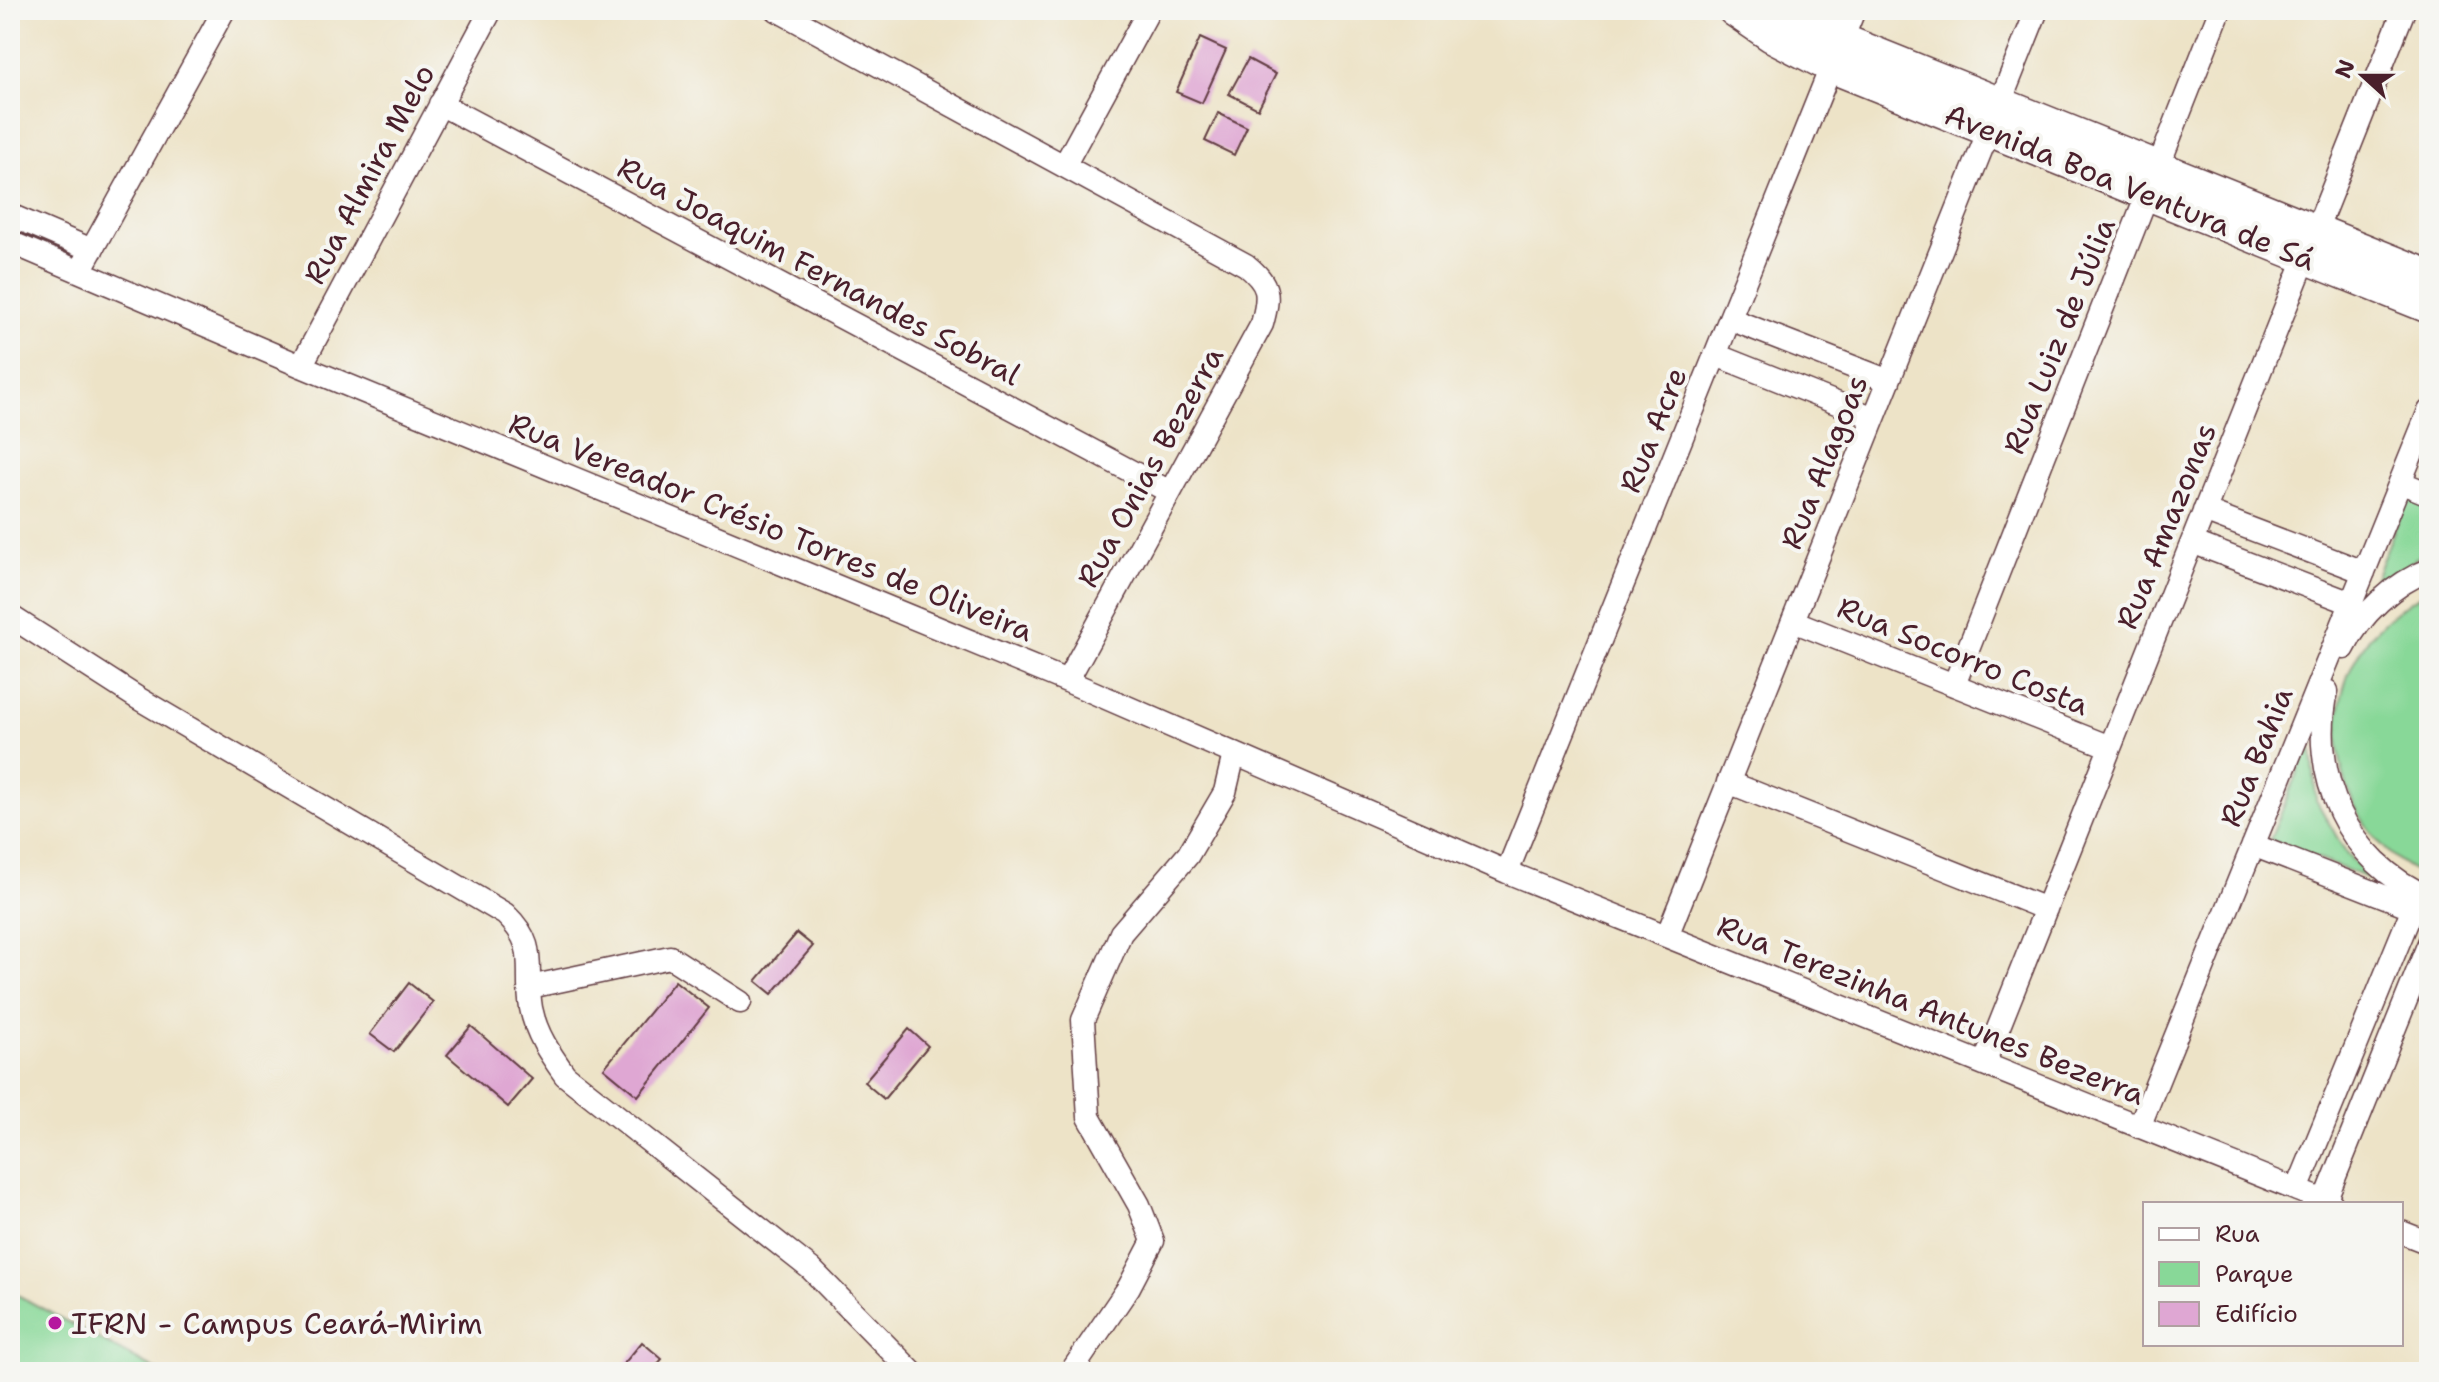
<svg xmlns="http://www.w3.org/2000/svg" width="2439" height="1382" font-family="'Shantell Sans',sans-serif">
<rect width="100%" height="100%" fill="#f6f6f2"/>
<filter id="ink" filterUnits="userSpaceOnUse"><feTurbulence type="fractalNoise" baseFrequency=".0125" numOctaves="2"/><feDisplacementMap in="SourceGraphic" scale="16" xChannelSelector="R" yChannelSelector="G"/><feConvolveMatrix kernelMatrix="1 2 1 2 8 2 1 2 1" color-interpolation-filters="sRGB"/></filter>
<filter id="wash" filterUnits="userSpaceOnUse"><feTurbulence type="fractalNoise" baseFrequency=".006" numOctaves="4" result="noise"/><feDisplacementMap in="SourceGraphic" scale="32" xChannelSelector="R" yChannelSelector="G"/><feGaussianBlur stdDeviation="1.8" result="paint"/><feColorMatrix in="noise" values="0 0 0 0 0 0 0 0 0 0 0 0 0 0 0 0 0 1.4 0 .05"/><feComposite in="paint" operator="in"/></filter>
<g filter="url(#wash)">
<rect width="100%" height="100%" fill="#ede3c7"/>
<path fill="#88d898" stroke="#697c62" stroke-width="2" d="M2407,499L2429,508V554L2418,557L2366,600Z
M2429,589V878C2342,841 2311,722 2364,645C2381,620 2405,605 2429,589Z
M2311,739L2316,800L2347,855L2375,881L2270,840Z
M10,1291L160,1372H10Z"/>
<g id="blocks">
<path fill="#dfa7d3" d="M1200,38L1226,50L1202,103L1176,92Z
M1248,59L1276,74L1258,109L1229,94Z
M1218,113L1247,127L1234,155L1205,141Z
M797,933L813,946L772,994L756,981Z
M675,981L709,1008L638,1096L604,1068Z
M409,983L433,1002L394,1052L370,1034Z
M471,1026L532,1079L508,1107L447,1055Z
M909,1029L928,1046L884,1099L864,1082Z
M642,1342L662,1359L651,1372H617Z"/>
</g>
</g>
<g filter="url(#ink)">
<use href="#blocks" fill-opacity="0" stroke="#623c42" stroke-width="2"/>
<g fill="none" stroke-linecap="round" stroke-linejoin="round">
<defs>
<path id="street" d="M777,10L1246,265C1270,285 1270,294 1262,324L1067,681
M440,104L1170,492
M1064,166L1149,10
M10,215L92,250
M10,242L301,366L1067,681L1507,872L2332,1204
M80,271L224,10
M1730,319L1889,381
M1716,355L1874,418
M301,366L491,10
M2400,482L2429,494
M2204,511L2364,572
M2192,542L2351,603
M10,616L136,697L505,914C540,947 524,967 531,1008C536,1034 550,1054 565,1075L811,1269L912,1372
M1793,621L2110,747
M2344,648C2360,615 2394,583 2429,570
M1954,685L2220,10
M2327,691C2309,775 2347,863 2429,897
M1728,782L2046,909
M2253,845L2429,914
M1507,872L1854,10
M1667,936L2037,10
M530,987L670,957L740,1002
M1984,1064L2404,10
M2139,1127L2429,411
M2297,1190L2419,893
M2325,1201L2429,943
M2401,1232L2429,1243
M1071,1372L1129,1287L1153,1241L1139,1205L1089,1117L1083,1020L1121,933L1188,855L1225,792L1234,754"/>
<path id="secondary" d="M1734,10L1772,36L1832,67L2429,307
M1784,10L1842,40L2429,276"/>
</defs>
<use href="#street" stroke="#623c42" stroke-width="25"/>
<use href="#secondary" stroke="#623c42" stroke-width="35"/>
<use href="#street" stroke="#fff" stroke-width="22"/>
<use href="#secondary" stroke="#fff" stroke-width="32"/>
</g>
</g>
<circle fill="#b5179e" stroke="#f6f6f2" stroke-width="3" cx="55" cy="1323" r="8"/>
<g text-anchor="middle" dominant-baseline="central" stroke-width="8" stroke-linejoin="round" paint-order="stroke">
<g font-size="30" fill="#4a1f2b" stroke="#f6f6f2">
<text transform="translate(369 174) rotate(-62)">Rua Almira Melo</text>
<text transform="translate(2130 187) rotate(22)">Avenida Boa Ventura de Sá</text>
<text transform="translate(819 271) rotate(28)">Rua Joaquim Fernandes Sobral</text>
<text transform="translate(2059 336) rotate(-68)">Rua Luiz de Júlia</text>
<text transform="translate(1653 430) rotate(-68)">Rua Acre</text>
<text transform="translate(1824 462) rotate(-68)">Rua Alagoas</text>
<text transform="translate(1150 467) rotate(-61)">Rua Onias Bezerra</text>
<text transform="translate(2166 526) rotate(-68)">Rua Amazonas</text>
<text transform="translate(771 527) rotate(22)">Rua Vereador Crésio Torres de Oliveira</text>
<text transform="translate(1963 656) rotate(22)">Rua Socorro Costa</text>
<text transform="translate(2256 757) rotate(-68)">Rua Bahia</text>
<text transform="translate(1931 1010) rotate(22)">Rua Terezinha Antunes Bezerra</text>
</g>
<g font-size="30" fill="#4a1f2b" stroke="#f6f6f2" text-anchor="start">
<text x="71" y="1323">IFRN - Campus Ceará-Mirim</text>
</g>
</g>
<rect width="2439" height="1382" fill="none" stroke="#f6f6f2" stroke-width="40"/>
<rect x="2143" y="1202" width="260" height="144" fill="#f6f6f2" stroke="#b1a0a2" stroke-width="2"/>
<rect x="2159" y="1228" width="40" height="12" fill="#ffffff" stroke="#b1a0a2" stroke-width="2"/>
<text x="2215" y="1242" font-size="24" fill="#4a1f2b">Rua</text>
<rect x="2159" y="1262" width="40" height="24" fill="#88d898" stroke="#b1a0a2" stroke-width="2"/>
<text x="2215" y="1282" font-size="24" fill="#4a1f2b">Parque</text>
<rect x="2159" y="1302" width="40" height="24" fill="#dfa7d3" stroke="#b1a0a2" stroke-width="2"/>
<text x="2215" y="1322" font-size="24" fill="#4a1f2b">Edifício</text>
<g transform="translate(2363 76) rotate(291)" stroke="#f6f6f2" stroke-width="6" paint-order="stroke">
<path d="M0-6L14 30L0 20L-14 30Z" fill="#4a1f2b"/>
<text y="-12" font-size="22" font-weight="bold" text-anchor="middle" fill="#4a1f2b">N</text>
</g>
</svg>
